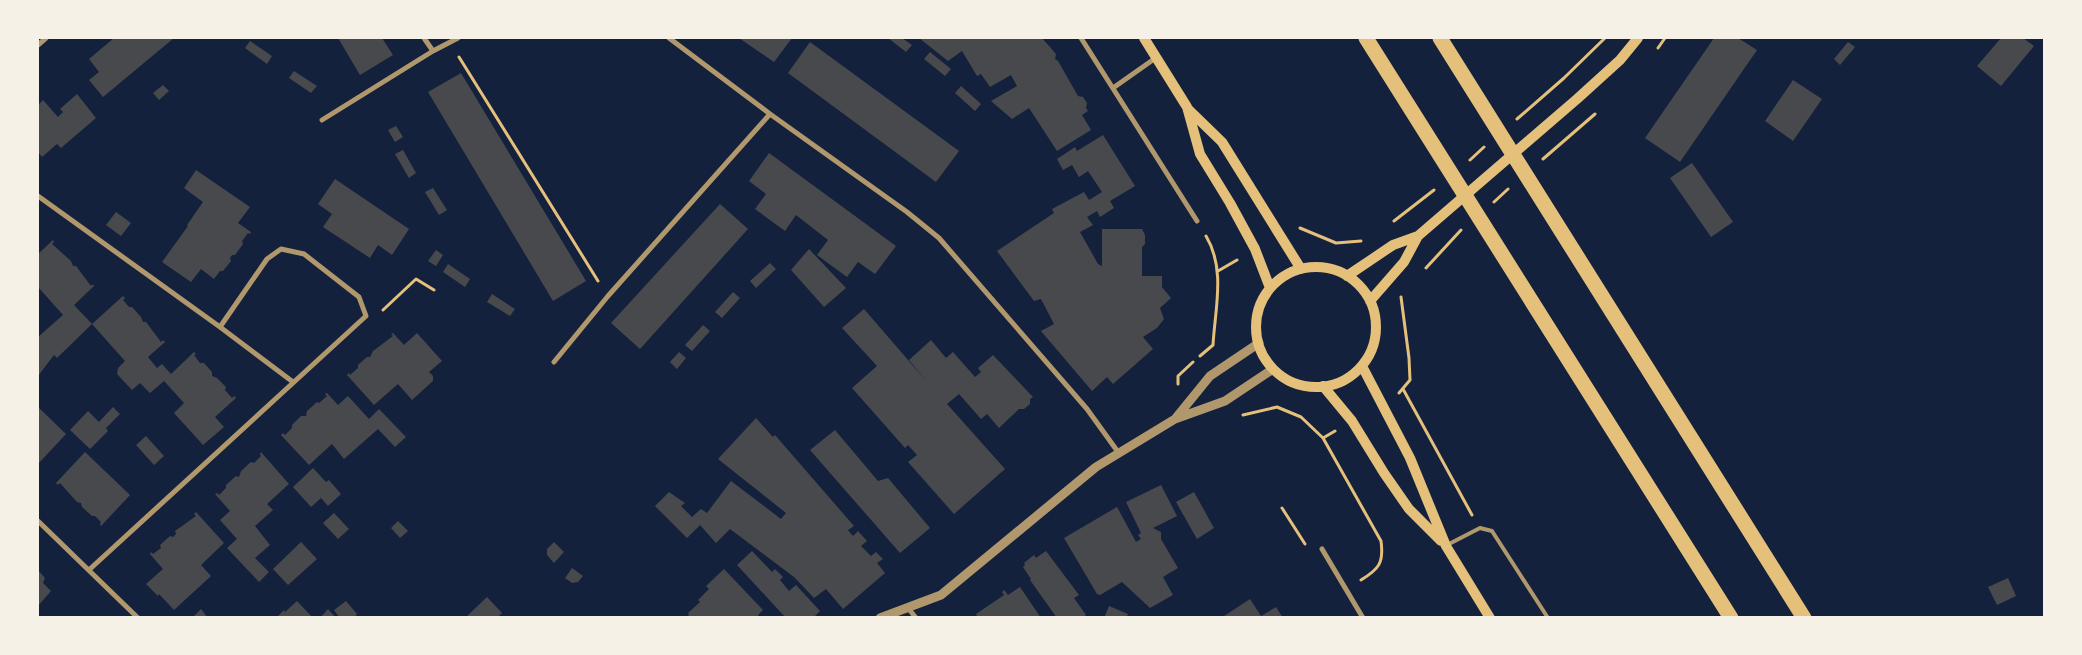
<svg xmlns="http://www.w3.org/2000/svg" width="2082" height="655" font-family="Ubuntu,sans-serif">
<rect width="100%" height="100%" fill="#14213d"/>
<path fill="#48494c" d="M114,38H174L103,97L89,80L99,72L89,59Z
M338,38H382L393,55L360,75Z
M739,38H792L774,62Z
M888,38H902L912,45L906,52Z
M919,38H1042L1056,54L1055,59L1058,61L1078,96L1083,97L1087,103L1086,108L1088,111L1082,115L1091,130L1057,151L1029,108L1012,119L991,101L1017,86L1011,75L990,87L981,74L977,76L962,51L948,61Z
M1714,38H1738L1757,50L1680,162L1645,138Z
M2001,38H2023L2034,46L2001,86L1977,66Z
M250,41L272,56L267,64L245,48Z
M810,42L959,151L936,182L788,73Z
M1848,42L1855,47L1840,65L1834,59Z
M930,52L951,69L945,76L924,59Z
M294,71L317,86L311,93L289,78Z
M461,73L586,281L553,301L428,92Z
M1793,80L1822,99L1793,141L1765,121Z
M163,85L169,91L159,100L153,93Z
M961,86L981,104L975,111L955,93Z
M77,94L96,118L61,148L57,144L42,157L38,152V105L43,100L58,117L63,112L60,109Z
M396,126L403,137L395,142L388,130Z
M1103,135L1135,186L1110,201L1114,208L1100,217L1097,211L1087,217L1093,225L1080,232L1098,264L1102,266V229H1142L1145,235V244L1142,247V276H1162V287L1171,298L1160,308L1164,319L1157,328L1143,337L1153,349L1113,384L1107,377L1092,391L1041,331L1054,324L1041,299L1034,301L997,251L1054,213L1052,209L1084,192L1089,200L1102,192L1088,171L1079,177L1072,165L1063,170L1057,159L1075,147L1077,151Z
M403,150L416,173L409,178L395,154Z
M769,153L896,246L875,274L858,262L847,277L817,255L828,240L796,215L785,231L755,209L766,194L749,181Z
M1692,163L1733,222L1711,237L1670,178Z
M196,170L250,207L238,223L251,232L250,234L248,233L242,241L243,244L235,255H232L230,258L231,261L223,271H220L214,279L201,269L191,282L162,262L188,226L187,225L203,202L184,188Z
M335,179L409,229L392,255L378,245L370,258L323,227L332,214L318,204Z
M433,188L447,210L439,215L425,192Z
M720,204L748,229L640,349L611,323Z
M116,212L131,223L121,236L106,225Z
M53,240L54,242L52,244L71,261L73,266H76L91,286L93,284L94,286L74,305L92,324L123,296L125,298L123,300L129,307H132L141,317L143,322H146L161,342L163,340L165,342L148,357L157,368L162,364L171,374L194,352L196,354L194,355L200,363H204L212,372V376L217,378L226,387L225,390L232,398L234,396L236,398L215,417L224,427L203,445L174,413L184,403L164,381L150,393L140,383L132,390L117,374L118,368L125,361L92,324L57,358L54,355L38,376V337L63,315L38,287V254Z
M809,249L846,288L824,307L791,270Z
M436,250L443,255L436,266L428,261Z
M770,263L776,269L756,288L750,281Z
M448,264L470,279L465,287L443,272Z
M733,292L740,298L722,318L715,312Z
M492,294L515,309L510,316L487,302Z
M864,309L927,382L909,360L931,340L946,358L953,352L975,377L981,372L978,368L993,355L1033,397L1030,399V404L1024,409H1019L999,428L987,414L981,419L959,394L947,404L1005,469L954,514L908,462L917,455L908,445L905,448L852,388L877,366L842,328Z
M703,325L710,331L692,351L685,345Z
M393,333L404,345L417,333L442,361L429,372L433,376V381L412,400L398,384L374,405L347,375L349,373L350,375L358,368V365L367,357H370L373,351L393,336L391,334Z
M679,352L686,358L677,369L670,362Z
M327,393L338,405L348,396L369,419L379,409L406,437L395,447L378,429L344,459L332,444L309,465L281,435L283,433L285,435L292,428V425L301,416H306L307,411L317,402L319,403L327,396L325,394Z
M38,407L66,434L38,464Z
M113,407L120,414L106,428L108,431L90,449L70,430L88,411L99,422Z
M756,418L773,437L775,435L854,526L848,530L853,536L858,531L867,541L861,546L871,556L876,552L883,559L877,563L885,573L843,609L826,589L814,598L794,577L730,529L716,543L700,525L687,538L655,506L669,492L685,503L681,506L692,517L701,509L707,513L731,481L781,519L786,513L718,459Z
M835,430L878,481L888,478L930,528L900,553L810,450Z
M146,436L164,456L154,465L136,445Z
M85,452L130,495L101,526L100,524L101,522L95,516H92L82,507L81,503L77,502L60,483L58,485L56,483Z
M261,452L289,484L267,504L273,510L255,526L270,545L255,558L269,572L259,582L227,548L237,539L220,520L230,511L215,494L217,493L219,495L226,488V485L236,476L239,477L241,471L251,462L254,463L261,456L260,454Z
M313,468L326,482L329,480L341,494L328,506L321,498L311,507L293,487Z
M1161,485L1177,516L1153,528L1161,532V539L1178,568L1163,577L1173,595L1150,608L1122,582L1100,595L1097,594L1064,538L1117,507L1136,542L1141,539L1138,535L1141,533L1126,502Z
M1194,492L1214,528L1197,539L1176,502Z
M196,512L224,543L201,565L211,576L174,610L159,594L158,596L146,584L163,569L150,554L151,552L153,554L161,548L160,545L170,536L173,537L176,534L175,531L196,516L194,514Z
M334,513L349,529L338,539L323,523Z
M398,521L408,531L400,538L391,528Z
M301,542L317,559L288,585L273,569Z
M554,542L564,552L554,563L547,555V549Z
M752,551L772,572L775,569L783,577L780,580L789,591L796,585L820,611L813,618H786L737,565Z
M1046,551L1079,595L1074,598L1086,615L1082,618H1057L1030,580L1031,579L1023,567L1025,565L1024,563L1034,555L1036,558Z
M572,568L583,576L578,582L572,583L565,578Z
M724,569L763,610L758,615L760,618H686L689,615L688,613L700,602L698,600L709,589L706,586Z
M38,570L45,578L43,583L51,591L38,606Z
M2008,578L2016,596L1997,605L1988,587Z
M1020,587L1041,618H978L976,614L1004,595L1002,592L1004,590L1008,595Z
M487,597L502,613L497,618H465Z
M1250,599L1261,616L1276,607L1283,618H1221Z
M297,601L313,618H276L284,610L285,612Z
M346,601L357,614L354,618H340L334,610Z
M1109,606L1128,614L1126,618H1104Z
M201,609L208,618H192Z
M328,609L336,618H320Z"/>
<g fill="none" stroke-linecap="round" stroke-linejoin="round">
<path stroke="#e5c07b" stroke-width="3" d="M1658,48L1665,38
M459,57L598,281
M1517,119L1564,78L1605,38
M1543,159L1595,114
M1470,160L1484,147
M1494,202L1508,189
M1394,221L1434,190
M1300,228L1336,243L1361,241
M1206,236C1226,269 1215,309 1213,345
M1426,268L1461,230
M1218,271L1237,260
M383,310L416,279L434,290
M1200,356L1213,345
M1178,384V376L1193,362
M1403,389L1472,515
M1399,393L1410,380L1409,358L1401,297
M1243,415L1277,407L1301,417L1323,438L1381,541C1384,563 1379,569 1361,580
M1323,438L1335,431
M1282,508L1305,544"/>
<path stroke="#b1986c" stroke-width="4" d="M1447,545L1480,528L1492,531L1548,618"/>
<path stroke="#b1986c" stroke-width="5" d="M669,38L770,114L907,212L939,238L1087,409L1118,452
M1081,38L1197,221
M38,45L46,38
M433,51L458,38
M1113,88L1157,57
M322,120L433,51L424,38
M38,196L220,327L293,382
M554,362L608,296L770,114
M38,521L138,618
M1322,549L1363,618
M90,569L366,316L359,297L304,254L281,249L267,259L220,327
M908,608L916,618"/>
<path stroke="#b1986c" stroke-width="9" d="M1175,419L1210,376L1259,343
M880,618L941,595L1096,467L1175,419L1225,401L1273,369"/>
<path stroke="#e5c07b" stroke-width="10" d="M1144,38L1187,107L1200,154L1230,203L1255,249L1270,288
M1188,109L1222,142L1301,269
M1256 327a60 60 0 1 1 120 0a60 60 0 1 1-120 0Z
M1347,276L1393,245L1418,236
M1370,301L1404,262L1418,236L1577,99L1620,60L1638,38
M1362,366L1410,458L1446,546L1490,618
M1323,386L1352,421L1384,473L1409,509L1441,541"/>
<path stroke="#e5c07b" stroke-width="15" d="M1366,38L1731,618
M1440,38L1804,618"/>
</g>
<rect width="2082" height="655" fill="none" stroke="#f6f1e7" stroke-width="78"/>
</svg>
